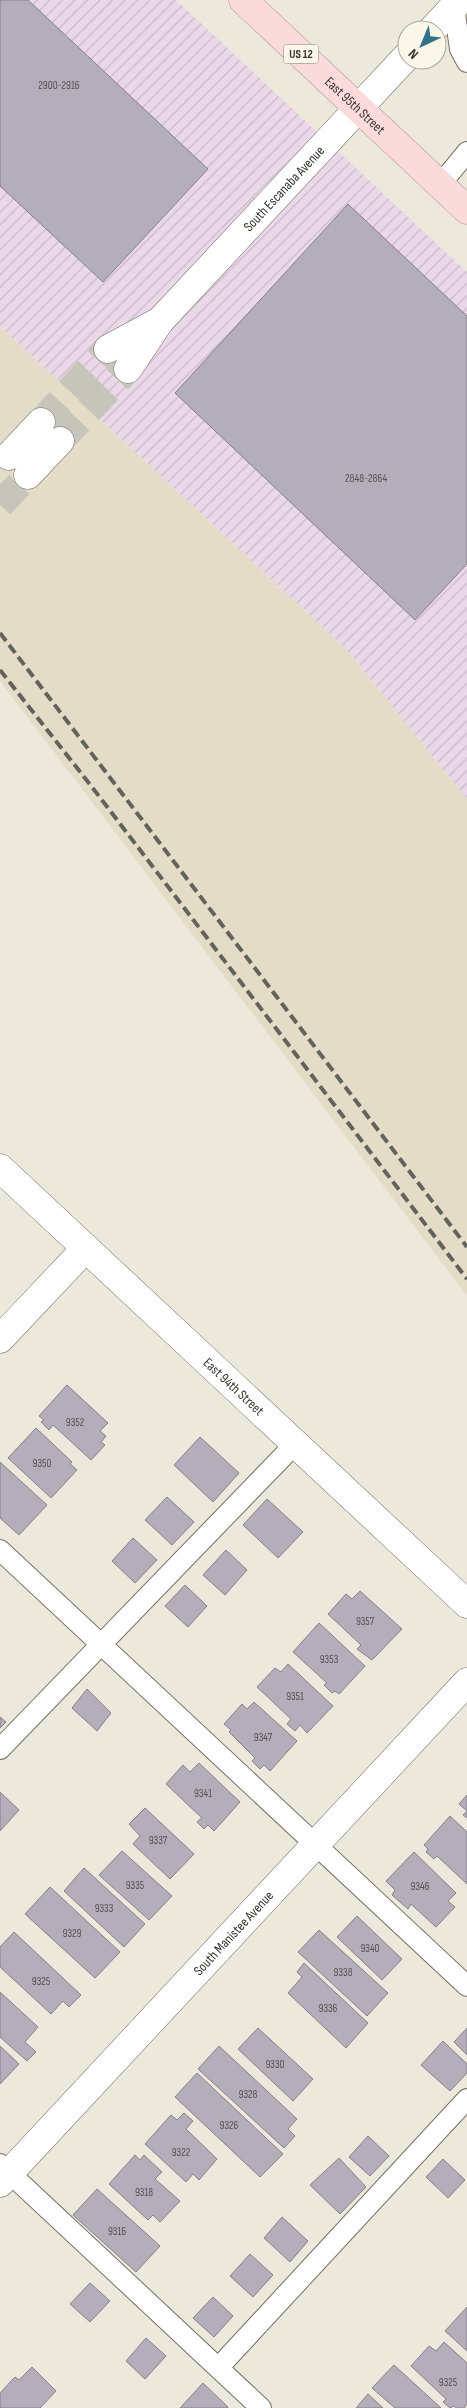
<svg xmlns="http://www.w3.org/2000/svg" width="467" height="2408" font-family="'Sofia Sans Condensed',sans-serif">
<defs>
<pattern id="industrial-furrows" width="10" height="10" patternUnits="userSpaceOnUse" patternTransform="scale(1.25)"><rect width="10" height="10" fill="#ead8e8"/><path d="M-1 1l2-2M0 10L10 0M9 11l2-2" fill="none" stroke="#c9bac7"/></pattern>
</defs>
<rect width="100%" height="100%" fill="#ece8db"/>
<path fill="#e3ddc8" d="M0,326L346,649L467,799V1296L0,681Z"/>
<path fill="url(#industrial-furrows)" d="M0,0H176L467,272V799L346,649L0,326Z"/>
<path fill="#b4aeba" stroke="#86808b" d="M0,0H28L208,169L103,282L0,186Z
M348,204L467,316V564L415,620L175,393Z
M67,1385L108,1423L100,1431L106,1436L101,1442L105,1445L91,1460L53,1425L49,1430L41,1422L44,1420L39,1416Z
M36,1428L72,1462L70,1464L77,1470L51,1498L8,1458Z
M200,1437L239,1473L213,1502L174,1465Z
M0,1462L47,1505L19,1535L0,1518Z
M167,1497L194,1522L172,1545L145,1520Z
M267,1499L303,1532L278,1558L243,1525Z
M133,1538L157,1560L135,1583L112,1561Z
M226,1550L247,1570L225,1595L203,1575Z
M185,1585L207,1606L188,1627L165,1606Z
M360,1591L402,1629L372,1660L357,1649L361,1645L328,1614L346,1594L352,1599Z
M319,1623L365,1666L339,1694L335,1691L332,1693L324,1685L327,1683L293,1652Z
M288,1664L333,1706L307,1733L300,1725L295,1731L287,1724L291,1719L257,1687L275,1668L281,1672Z
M87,1689L111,1713L97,1731L72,1708Z
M254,1702L297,1741L270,1771L264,1765L260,1769L252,1761L255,1758L229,1732L231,1730L224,1724L242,1704L247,1709Z
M0,1717L6,1722L0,1728Z
M199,1763L240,1802L214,1831L208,1825L204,1829L197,1822L202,1818L166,1784L183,1765L190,1772Z
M0,1792L19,1810L0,1831Z
M467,1795V1818L463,1815L467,1811L459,1804Z
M145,1808L194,1854L170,1879L133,1844L140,1836L129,1824Z
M450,1816L467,1832V1884L437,1856L434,1859L426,1852L428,1849L424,1845Z
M122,1851L172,1896L149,1920L99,1875Z
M414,1852L456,1893L448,1901L455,1907L436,1927L411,1904L408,1909L392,1895L395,1890L386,1881Z
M84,1868L145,1924L124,1947L64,1891Z
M50,1887L120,1952L95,1978L25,1914Z
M357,1916L402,1959L382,1980L337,1937Z
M319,1930L388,1993L367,2016L298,1952Z
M14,1932L81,1995L69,2007L63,2001L51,2014L0,1967V1947Z
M304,1963L368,2023L346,2048L288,1993L302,1977L297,1972Z
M0,1992L38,2027L25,2042L36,2052L27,2061L0,2037Z
M258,2028L313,2079L293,2101L238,2049Z
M467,2028V2055L454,2042Z
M443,2041L467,2064V2073L450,2091L421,2065Z
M0,2046L19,2064L0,2084Z
M219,2046L297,2119L288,2129L295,2136L284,2148L198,2069Z
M197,2073L283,2154L260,2177L175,2097Z
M184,2113L193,2121L186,2129L217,2159L199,2180L193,2174L186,2182L145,2144L171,2115L177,2120Z
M368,2136L389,2156L370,2176L349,2157Z
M135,2155L140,2160L144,2155L162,2172L155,2179L180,2201L160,2222L153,2215L148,2220L109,2184Z
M339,2158L366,2187L340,2214L310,2185Z
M443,2159L465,2180L448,2198L426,2177Z
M97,2189L160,2246L136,2272L73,2215Z
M282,2217L308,2241L290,2262L264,2238Z
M250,2254L273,2275L253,2297L230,2276Z
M90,2283L110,2301L90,2322L70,2304Z
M213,2297L233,2316L214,2337L193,2318Z
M467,2307V2351L445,2331Z
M146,2338L166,2356L145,2379L126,2361Z
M444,2342L467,2363V2404L464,2408H456L454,2406L450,2408L443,2402L446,2399L411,2366L429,2346L436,2351Z
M394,2365L441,2408H395L372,2388Z
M32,2367L56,2391L40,2408H0V2393L15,2377L19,2380Z
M203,2383L228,2407L227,2408H180Z
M368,2394L383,2408H356Z"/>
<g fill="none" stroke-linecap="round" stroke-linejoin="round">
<path stroke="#c7c4b9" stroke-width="28" stroke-dasharray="28 14" stroke-linecap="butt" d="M41,422L108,349
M60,441L128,369
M0,505L28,475"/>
<defs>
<path id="service" d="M454,7L460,49L467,62
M440,185L467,152
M0,1550L467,1986
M0,1749L295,1444
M0,2164L261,2408
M218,2368L467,2099"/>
<g id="minor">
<path d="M432,30L460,0"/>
<path d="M108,349L156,323"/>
<path id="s1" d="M128,369L160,321L407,56"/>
<path d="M9,456L41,422"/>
<path d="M28,475L60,441"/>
<path id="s2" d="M0,1168L467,1604"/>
<path d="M0,1339L86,1248"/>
<path id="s3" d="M0,2183L467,1682"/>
</g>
<g id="primary">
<path id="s4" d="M243,0L467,210"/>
</g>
</defs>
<use href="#service" stroke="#747064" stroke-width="22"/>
<use href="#minor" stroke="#747064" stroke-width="29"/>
<use href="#primary" stroke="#b49090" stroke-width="29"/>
<use href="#service" stroke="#fff" stroke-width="20"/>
<use href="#minor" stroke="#fff" stroke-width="28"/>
<use href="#primary" stroke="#fbdadc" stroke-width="28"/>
<path stroke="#63625b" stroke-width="4" stroke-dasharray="10 5" stroke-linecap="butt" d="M0,633L467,1247
M0,670L92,787L467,1279"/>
</g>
<g text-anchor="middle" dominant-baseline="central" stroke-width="4" stroke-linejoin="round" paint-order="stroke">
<g font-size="11" fill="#555252">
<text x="59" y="85">2900-2916</text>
<text x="366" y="478">2848-2864</text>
<text x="75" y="1422">9352</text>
<text x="42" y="1463">9350</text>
<text x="365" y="1621">9357</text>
<text x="329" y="1659">9353</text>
<text x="295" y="1696">9351</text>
<text x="263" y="1737">9347</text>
<text x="203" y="1793">9341</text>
<text x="158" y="1840">9337</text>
<text x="135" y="1885">9335</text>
<text x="420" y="1886">9346</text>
<text x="104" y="1908">9333</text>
<text x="72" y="1933">9329</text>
<text x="370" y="1948">9340</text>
<text x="343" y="1972">9338</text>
<text x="41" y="1981">9325</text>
<text x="328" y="2008">9336</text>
<text x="275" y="2064">9330</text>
<text x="248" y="2094">9328</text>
<text x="229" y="2125">9326</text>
<text x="181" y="2152">9322</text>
<text x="144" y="2192">9318</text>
<text x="117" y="2231">9316</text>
<text x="448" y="2382">9325</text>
</g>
<rect fill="#faf6e8" stroke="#706e66" stroke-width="1" x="283.5" y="44.5" width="35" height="19" rx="4"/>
<g font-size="12" font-weight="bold" fill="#35342f">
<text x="301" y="54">US 12</text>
</g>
<g font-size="14" fill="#35342f" stroke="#faf6e8">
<text stroke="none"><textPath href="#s4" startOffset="154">East 95th Street</textPath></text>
<text stroke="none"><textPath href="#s1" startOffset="239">South Escanaba Avenue</textPath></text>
<text stroke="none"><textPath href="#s2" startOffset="320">East 94th Street</textPath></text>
<text stroke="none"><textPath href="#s3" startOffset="342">South Manistee Avenue</textPath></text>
</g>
</g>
<g transform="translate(422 45) rotate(224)"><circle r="24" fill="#faf6e8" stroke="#aba89e"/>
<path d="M0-4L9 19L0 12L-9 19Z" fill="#317185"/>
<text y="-8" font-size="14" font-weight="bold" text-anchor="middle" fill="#35342f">N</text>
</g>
</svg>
